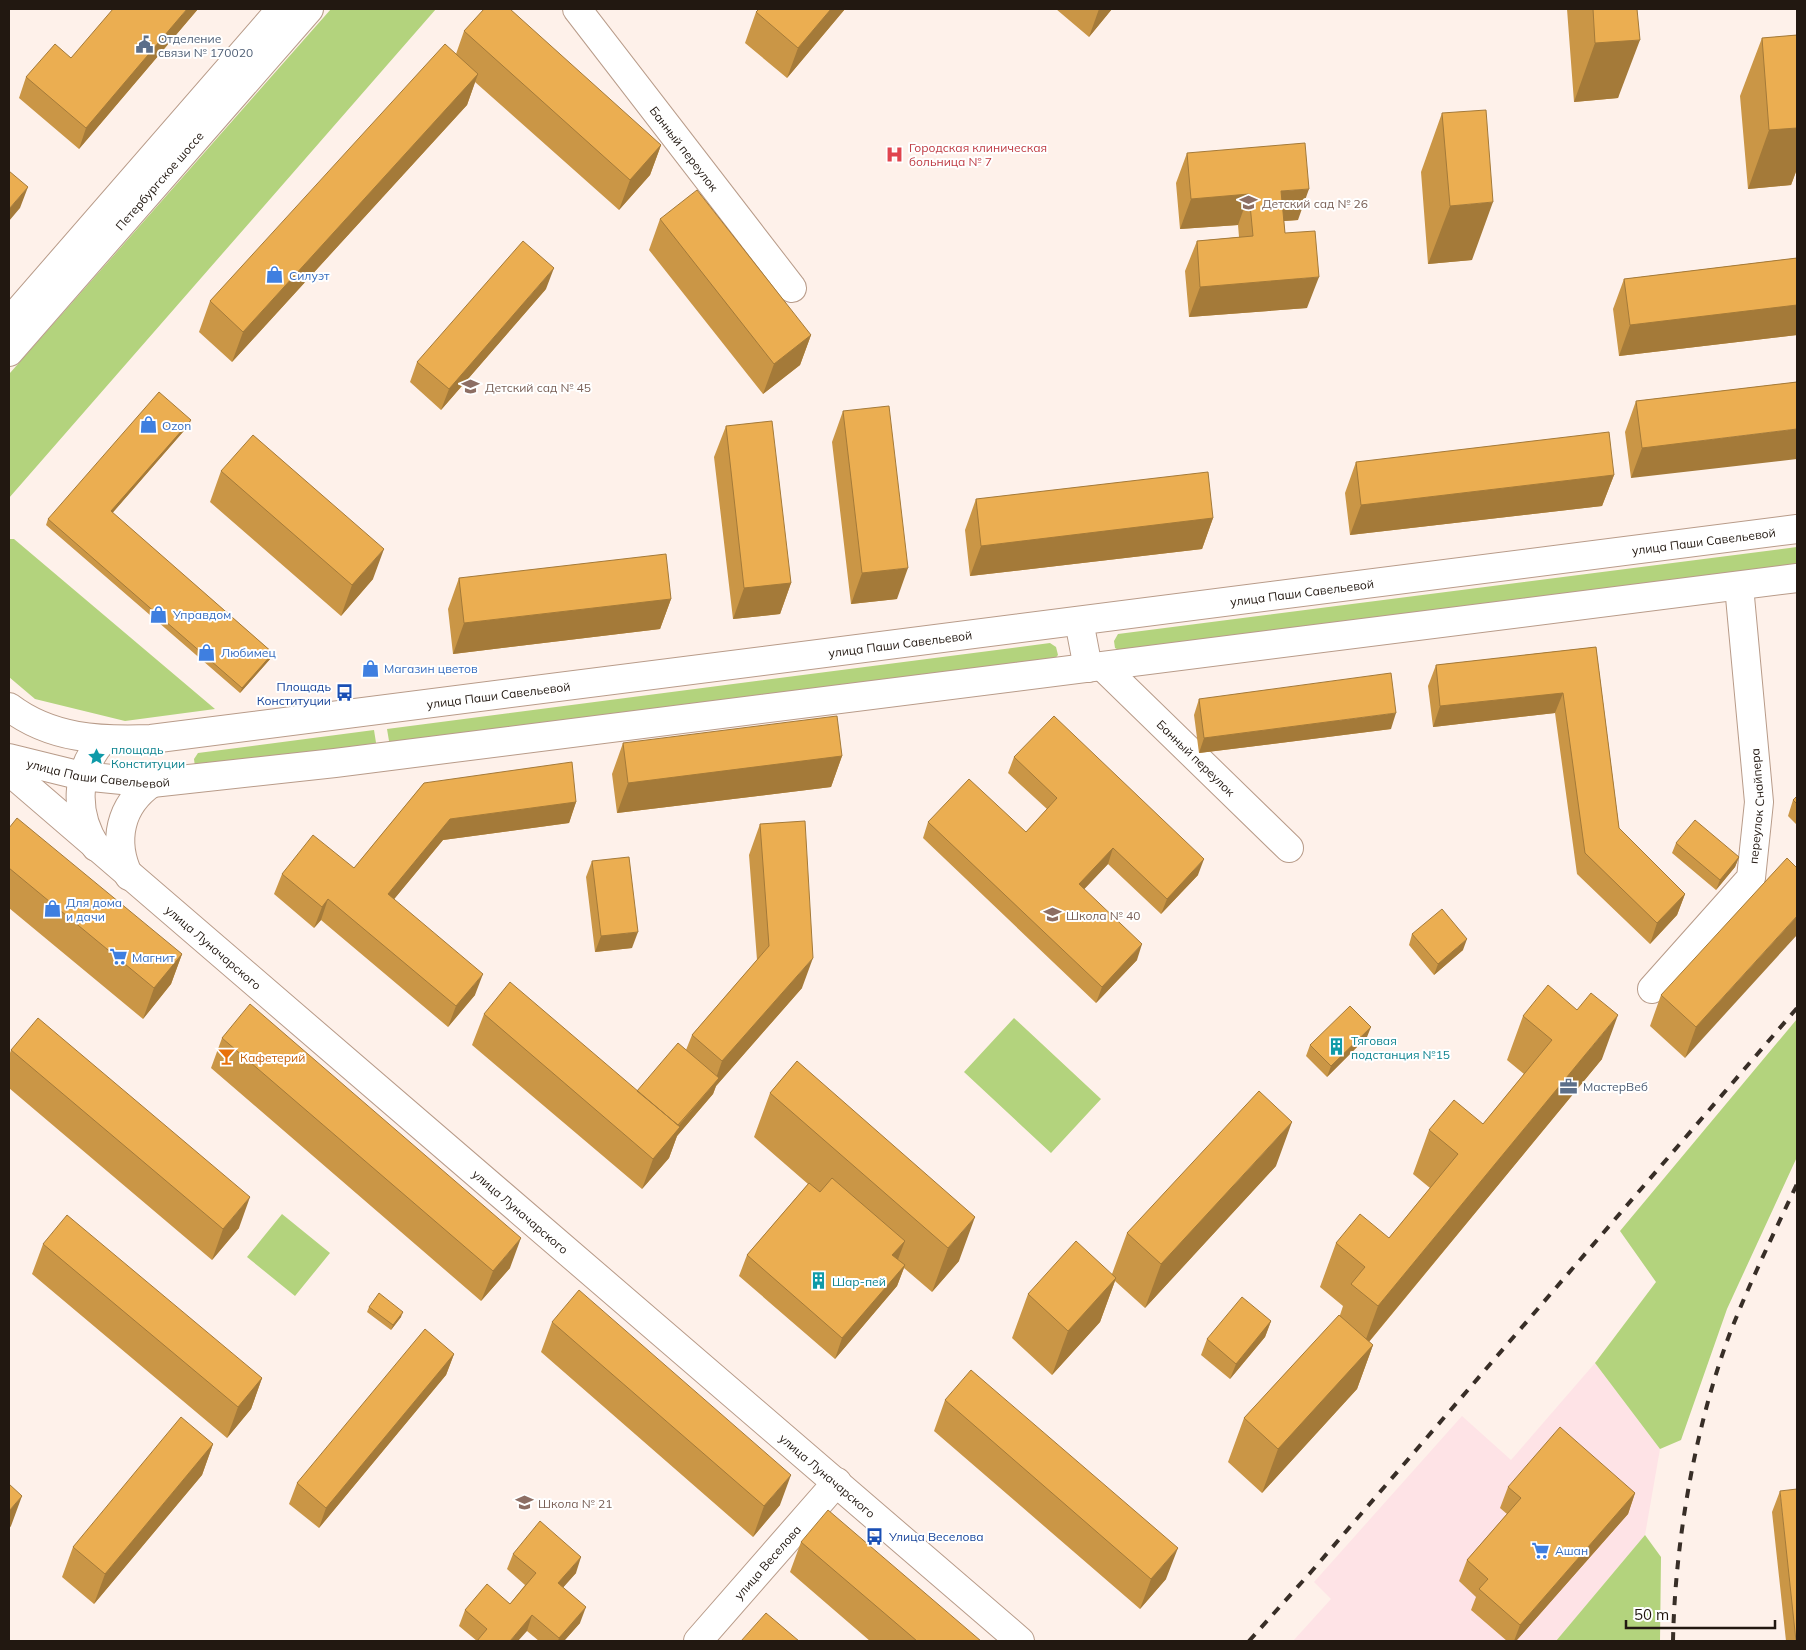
<svg xmlns="http://www.w3.org/2000/svg" width="1806" height="1650" font-family="Mulish,sans-serif">
<rect width="100%" height="100%" fill="#fef1ea"/>
<path fill="#fee3e6" d="M1595,1363L1660,1449L1645,1535L1556,1641H1293L1331,1599L1314,1582L1462,1416L1511,1460Z"/>
<path fill="#b3d37d" d="M331,9H436L9,498L10,373Z
M9,539H14L215,709L125,721L35,699L9,677Z
M1797,547V566L1122,652L1115,648L1114,641L1118,634Z
M1050,643L1056,647L1058,655L1052,662L390,747L387,729Z
M374,730L377,749L195,767L194,759L198,753Z
M1014,1018L1101,1099L1051,1153L964,1072Z
M1797,1019V1157L1727,1309L1681,1440L1660,1449L1595,1363L1656,1282L1620,1231Z
M282,1214L330,1253L295,1296L247,1257Z
M1645,1535L1661,1557L1660,1641H1556Z"/>
<g fill="none" stroke-linecap="round" stroke-linejoin="round">
<defs>
<g id="minor">
<path id="s1" d="M577,9L792,288"/>
<path id="s2" d="M1103,667L1289,848"/>
<path d="M96,847C74,813 75,771 103,740"/>
<path d="M129,876C112,841 120,805 152,783"/>
<path id="s3" d="M1652,989L1751,878L1759,802L1739,586"/>
<path id="s4" d="M698,1641L837,1482"/>
</g>
<g id="major">
<path d="M9,322L281,9"/>
<path id="s5" d="M9,352L309,9"/>
<path d="M1079,621L1088,668"/>
<path id="s6" d="M9,707C51,739 100,741 151,739L1797,529"/>
<path id="s7" d="M9,758L82,776L152,783L335,763L1797,578"/>
<path id="s8" d="M9,771L1020,1641"/>
</g>
</defs>
<use href="#minor" stroke="#b89b89" stroke-width="30"/>
<use href="#major" stroke="#b89b89" stroke-width="30"/>
<use href="#minor" stroke="#fff" stroke-width="28"/>
<use href="#major" stroke="#fff" stroke-width="28"/>
<path stroke="#382e27" stroke-width="4" stroke-dasharray="9 9" stroke-linecap="butt" d="M1249,1641L1311,1572L1797,1008
M1673,1641C1675,1541 1695,1427 1730,1333C1750,1282 1774,1233 1797,1184"/>
</g>
<path fill="#ca9646" d="M198,9L79,149L19,98L26,77L71,58Z
M759,9H845L787,78L745,43L756,12Z
M1056,9H1112L1089,37Z
M1567,9H1637L1618,98L1574,102Z
M464,31L661,145L650,175L619,210L475,82L467,105L232,362L199,332L210,301L456,54Z
M1797,35V169L1791,185L1748,189L1740,96L1762,38Z
M1442,113L1472,260L1428,264L1421,172Z
M1187,153L1298,220L1284,221L1285,233L1307,308L1189,317L1185,271L1197,241L1239,237L1238,225L1180,229L1176,183Z
M660,219L811,335L800,365L763,394L649,250Z
M1797,258V335L1619,356L1613,309L1624,279Z
M546,289L441,410L410,382L417,362Z
M1797,382L1631,478L1625,432L1636,401Z
M843,411L897,599L851,604L832,442Z
M189,425L112,513L273,653L271,658L240,693L46,525L48,519Z
M726,426L791,583L780,614L733,619L714,457Z
M1356,462L1614,475L1602,506L1350,535L1345,493Z
M221,471L373,579L341,616L210,502Z
M976,499L1213,518L1202,549L970,576L965,530Z
M459,578L671,599L660,629L453,654L448,609Z
M1596,647L1619,828L1685,894L1677,915L1650,944L1577,874L1555,713L1433,727L1428,686L1436,665Z
M1199,699L1391,729L1199,753L1194,715Z
M623,743L842,756L831,787L617,813L612,774Z
M1014,757L1198,875L1161,914L1108,864L1084,889L1137,960L1096,1003L923,838L928,822L1026,832L1047,809L1008,773Z
M424,783L576,802L569,823L443,840L394,899L475,995L448,1027L321,920L314,928L274,894L282,874L354,868Z
M1797,796V825L1788,816L1793,800Z
M760,824L802,988L716,1086L713,1094L677,1136L669,1158L642,1189L472,1045L484,1014L637,1091L686,1050L692,1035L757,960L749,855Z
M9,828L182,954L171,984L143,1019L9,908Z
M1676,843L1739,857L1735,867L1716,890L1672,853Z
M592,861L632,948L595,952L586,877Z
M1797,868L1685,1058L1650,1026L1661,995Z
M1412,934L1463,950L1434,975L1409,945Z
M1523,1016L1602,1059L1369,1342L1373,1345L1357,1389L1262,1493L1228,1462L1244,1418L1340,1315L1343,1306L1320,1287L1336,1243L1389,1238L1430,1188L1413,1174L1429,1130L1483,1124L1524,1074L1507,1060Z
M1367,1037L1327,1077L1306,1056L1310,1045Z
M222,1038L510,1268L481,1301L211,1068Z
M11,1050L239,1228L212,1260L9,1088V1056Z
M797,1061L959,1261L932,1292L904,1268L897,1286L835,1359L739,1276L747,1255L808,1184L754,1137L770,1093Z
M1276,1166L1145,1308L1115,1281L1100,1322L1052,1375L1012,1338L1028,1294L1112,1274L1127,1233Z
M43,1244L262,1378L251,1409L227,1438L32,1274Z
M369,1307L401,1317L391,1330L367,1312Z
M1271,1321L1265,1337L1230,1379L1201,1355L1207,1339Z
M552,1322L780,1505L753,1537L541,1352Z
M454,1354L446,1375L319,1528L289,1504L297,1483Z
M945,1400L1166,1579L1140,1609L934,1431Z
M213,1444L202,1475L94,1604L62,1577L73,1547Z
M1508,1487L1635,1493L1628,1514L1516,1641H1507L1471,1610L1476,1597L1459,1581L1467,1560L1507,1514L1500,1508Z
M1780,1491L1797,1641H1786L1772,1512Z
M801,1542L981,1641H870L790,1572Z
M513,1554L576,1573L563,1587L580,1623L564,1641H539L527,1631L477,1641L459,1626L465,1610L510,1604L525,1585L507,1569Z"/>
<path fill="#a47a39" d="M187,9H198L79,149L86,128Z
M831,9H845L787,78L798,48Z
M1099,9H1112L1089,37Z
M1640,40L1618,98L1574,102L1595,43Z
M478,74L467,105L232,362L243,332Z
M1797,128V169L1791,185L1748,189L1769,130Z
M661,145L650,175L619,210L630,180Z
M28,187L20,208L9,221V209Z
M1309,189L1298,220L1270,222L1281,191Z
M1249,194L1238,225L1180,229L1191,199Z
M1493,202L1472,260L1428,264L1450,206Z
M554,268L546,289L441,410L449,389Z
M1319,277L1307,308L1189,317L1200,287Z
M1797,305V335L1619,356L1630,325Z
M811,335L800,365L763,394L774,364Z
M191,420L189,425L109,517L111,511Z
M1797,429V459L1631,478L1642,448Z
M1614,475L1602,506L1350,535L1361,505Z
M1213,518L1202,549L970,576L981,546Z
M384,549L373,579L341,616L352,585Z
M908,568L897,599L851,604L862,573Z
M791,583L780,614L733,619L744,588Z
M671,599L660,629L453,654L464,623Z
M273,653L271,658L240,693L242,688Z
M1563,693L1555,713L1433,727L1440,706Z
M1396,713L1391,729L1199,753L1204,738Z
M842,756L831,787L617,813L628,783Z
M576,802L569,823L443,840L381,915L388,894L450,819Z
M1113,848L1108,864L1074,900L1079,884Z
M1739,857L1735,867L1716,890L1720,880Z
M1204,859L1198,875L1161,914L1167,899Z
M1685,894L1677,915L1650,944L1657,923Z
M328,899L321,920L314,928L322,907Z
M1797,916V935L1685,1058L1696,1027Z
M638,932L632,948L595,952L601,936Z
M1467,939L1463,950L1434,975L1438,964Z
M1142,944L1137,960L1096,1003L1102,987Z
M182,954L171,984L143,1019L154,988Z
M813,958L802,988L716,1086L713,1094L677,1136L669,1158L642,1189L653,1159L669,1137L714,1084L722,1061Z
M483,974L475,995L448,1027L456,1006Z
M1618,1015L1602,1059L1362,1350L1378,1306Z
M1371,1027L1367,1037L1327,1077L1331,1066Z
M1292,1122L1276,1166L1145,1308L1161,1264Z
M250,1197L239,1228L212,1260L223,1229Z
M975,1217L959,1261L932,1292L948,1248Z
M521,1238L510,1268L481,1301L493,1271Z
M905,1241L897,1262L892,1255Z
M905,1265L897,1286L835,1359L842,1338Z
M1116,1278L1100,1322L1052,1375L1068,1331Z
M403,1312L401,1317L391,1330L393,1325Z
M1271,1321L1265,1337L1230,1379L1236,1364Z
M1373,1345L1357,1389L1262,1493L1278,1449Z
M454,1354L446,1375L319,1528L326,1508Z
M262,1378L251,1409L227,1438L238,1407Z
M213,1444L202,1475L94,1604L105,1574Z
M791,1475L780,1505L753,1537L764,1506Z
M1635,1493L1628,1514L1516,1641H1514L1520,1625Z
M22,1496L11,1526L9,1529V1511Z
M1178,1548L1166,1579L1140,1609L1151,1579Z
M581,1557L576,1573L553,1599L558,1583Z
M586,1607L580,1623L564,1641H558L559,1638Z
M532,1615L527,1631L518,1641H510Z"/>
<path fill="#ebae51" stroke="#a47a39" d="M113,9H187L86,128L26,77L55,44L71,58Z
M484,9H510L661,145L630,180L464,31Z
M759,9H831L798,48L756,12Z
M1593,9H1637L1640,40L1595,43Z
M1797,35V128L1769,130L1762,38Z
M445,44L478,74L243,332L210,301Z
M1486,110L1493,202L1450,206L1442,113Z
M1305,143L1309,189L1281,191L1285,233L1315,231L1319,277L1200,287L1197,241L1253,236L1249,194L1191,199L1187,153Z
M9,171L28,187L9,209Z
M697,190L811,335L774,364L660,219Z
M523,241L554,268L449,389L417,362Z
M1797,258V305L1630,325L1624,279Z
M1797,382V429L1642,448L1636,401Z
M159,392L191,420L111,511L273,653L242,688L48,519Z
M889,406L908,568L862,573L843,411Z
M772,421L791,583L744,588L726,426Z
M1609,432L1614,475L1361,505L1356,462Z
M253,435L384,549L352,585L221,471Z
M1208,472L1213,518L981,546L976,499Z
M666,554L671,599L464,623L459,578Z
M1596,647L1619,828L1685,894L1657,923L1585,853L1563,693L1440,706L1436,665Z
M1391,673L1396,713L1204,738L1199,699Z
M837,716L842,756L628,783L623,743Z
M1054,716L1204,859L1167,899L1113,848L1079,884L1142,944L1102,987L928,822L969,779L1026,832L1057,798L1014,757Z
M572,762L576,802L450,819L388,894L483,974L456,1006L328,899L322,907L282,874L313,835L354,868L424,783Z
M1797,796V804L1793,800Z
M17,818L182,954L154,988L9,868V828Z
M1695,820L1739,857L1720,880L1676,843Z
M805,821L813,958L722,1061L692,1035L769,946L760,824Z
M629,857L638,932L601,936L592,861Z
M1787,858L1797,868V916L1696,1027L1661,995Z
M1442,909L1467,939L1438,964L1412,934Z
M510,982L680,1127L653,1159L484,1014Z
M1548,985L1577,1010L1591,993L1618,1015L1378,1306L1351,1284L1365,1267L1336,1243L1360,1214L1389,1238L1458,1154L1429,1130L1454,1100L1483,1124L1552,1040L1523,1016Z
M250,1004L521,1238L493,1271L222,1038Z
M1350,1006L1371,1027L1331,1066L1310,1045Z
M38,1018L250,1197L223,1229L11,1050Z
M678,1043L719,1078L678,1125L637,1091Z
M797,1061L975,1217L948,1248L770,1093Z
M1259,1091L1292,1122L1161,1264L1127,1233Z
M832,1178L905,1241L892,1255L905,1265L842,1338L747,1255L809,1183L820,1192Z
M67,1215L262,1378L238,1407L43,1244Z
M1076,1241L1116,1278L1068,1331L1028,1294Z
M579,1290L791,1475L764,1506L552,1322Z
M379,1293L403,1312L393,1325L369,1307Z
M1242,1297L1271,1321L1236,1364L1207,1339Z
M1339,1315L1373,1345L1278,1449L1244,1418Z
M425,1329L454,1354L326,1508L297,1483Z
M971,1370L1178,1548L1151,1579L945,1400Z
M181,1417L213,1444L105,1574L73,1547Z
M1560,1427L1635,1493L1520,1625L1479,1589L1488,1579L1467,1560L1521,1498L1508,1487Z
M9,1484L22,1496L9,1511Z
M1797,1489V1641H1796L1780,1491Z
M828,1510L981,1641H917L801,1542Z
M540,1521L581,1557L558,1583L586,1607L559,1638L532,1615L510,1641H477L487,1629L465,1610L487,1584L510,1604L536,1573L513,1554Z
M766,1613L799,1641H741Z"/>
<defs>
<symbol id="civic-bare" viewBox="-9 -9 18 18"><path d="M-.6-6.5H3V-4.5H.6V-3L4-1V1h2V6H-6V1h2V-1L-.6-3ZM-1.2 2.5V6h2.4V2.5Z" fill="#5c6f8a" stroke="#fff" stroke-width="2.5" paint-order="stroke"/></symbol>
<symbol id="hospital-bare" viewBox="-9 -9 18 18"><path d="M-5-5h3v3.5h4V-5h3V5h-3V1.5h-4V5h-3Z" fill="#e0444e" stroke="#fff" stroke-width="2.5" paint-order="stroke"/></symbol>
<symbol id="school-bare" viewBox="-9 -9 18 18"><path d="M0-5L7-2L0 1L-7-2ZM-4 1L0 2.5L4 1V4Q0 6-4 4Z" fill="#8d6e63" stroke="#fff" stroke-width="2.5" paint-order="stroke"/></symbol>
<symbol id="shop-bare" viewBox="-9 -9 18 18"><path d="M-5-2.5h2.3a2.7 3.5 0 0 1 5.4 0H5L5.5 6h-11ZM-1.5-2.5h3a1.5 2.3 0 0 0-3 0Z" fill="#3f7fe0" stroke="#fff" stroke-width="2.5" paint-order="stroke"/></symbol>
<symbol id="bus-bare" viewBox="-9 -9 18 18"><path d="M-5-6H5V4H4V6H2V4H-2V6H-4V4H-5ZM-3.5-4V0h7V-4ZM-3.5 1.2v1.5H-2V1.2ZM2 1.2v1.5H3.5V1.2Z" fill="#1a4fb4" stroke="#fff" stroke-width="2.5" paint-order="stroke"/></symbol>
<symbol id="sight-bare" viewBox="-9 -9 18 18"><path d="M0-6L1.8-2.2L6-1.7L2.9 1.2L3.7 5.4L0 3.3L-3.7 5.4L-2.9 1.2L-6-1.7L-1.8-2.2Z" fill="#0f9aa8" stroke="#fff" stroke-width="2.5" paint-order="stroke"/></symbol>
<symbol id="supermarket-bare" viewBox="-9 -9 18 18"><path d="M-6-5.5h2.5l.6 2H6L4.5 2H-2.5L-4.4-4H-6ZM-1.5 3.2a1.3 1.3 0 1 0 .1 0ZM3 3.2a1.3 1.3 0 1 0 .1 0Z" fill="#3f7fe0" stroke="#fff" stroke-width="2.5" paint-order="stroke"/></symbol>
<symbol id="building-bare" viewBox="-9 -9 18 18"><path d="M-4-6H4V6H1V3H-1V6H-4ZM-2.5-4.3h1.7v1.8h-1.7ZM.8-4.3h1.7v1.8H.8ZM-2.5-1h1.7V.8h-1.7ZM.8-1h1.7V.8H.8Z" fill="#0f9aa8" stroke="#fff" stroke-width="2.5" paint-order="stroke"/></symbol>
<symbol id="bar-bare" viewBox="-9 -9 18 18"><path d="M-6-5H6L.8 .8V4.5H3.5V6h-7V4.5H-.8V.8Z" fill="#e8710a" stroke="#fff" stroke-width="2.5" paint-order="stroke"/></symbol>
<symbol id="office-bare" viewBox="-9 -9 18 18"><path d="M-6-3h4V-5.5h4V-3h4V5H-6ZM-1-4.5V-3h2v-1.5ZM-6 0V1H6V0Z" fill="#5c6f8a" stroke="#fff" stroke-width="2.5" paint-order="stroke"/></symbol>
</defs>
<g fill-rule="evenodd">
<use href="#civic-bare" x="132" y="32" width="25" height="25"/>
<use href="#hospital-bare" x="882" y="142" width="25" height="25"/>
<use href="#school-bare" x="1236" y="190" width="25" height="25"/>
<use href="#shop-bare" x="262" y="262" width="25" height="25"/>
<use href="#school-bare" x="458" y="374" width="25" height="25"/>
<use href="#shop-bare" x="136" y="412" width="25" height="25"/>
<use href="#shop-bare" x="146" y="602" width="25" height="25"/>
<use href="#shop-bare" x="194" y="640" width="25" height="25"/>
<use href="#shop-bare" x="358" y="656" width="25" height="25"/>
<use href="#bus-bare" x="332" y="680" width="25" height="25"/>
<use href="#sight-bare" x="84" y="744" width="25" height="25"/>
<use href="#shop-bare" x="40" y="896" width="25" height="25"/>
<use href="#school-bare" x="1040" y="902" width="25" height="25"/>
<use href="#supermarket-bare" x="106" y="944" width="25" height="25"/>
<use href="#building-bare" x="1324" y="1034" width="25" height="25"/>
<use href="#bar-bare" x="214" y="1044" width="25" height="25"/>
<use href="#office-bare" x="1556" y="1074" width="25" height="25"/>
<use href="#building-bare" x="806" y="1268" width="25" height="25"/>
<use href="#school-bare" x="512" y="1490" width="25" height="25"/>
<use href="#bus-bare" x="862" y="1524" width="25" height="25"/>
<use href="#supermarket-bare" x="1528" y="1538" width="25" height="25"/>
</g>
<g text-anchor="middle" dominant-baseline="central" stroke-width="4" stroke-linejoin="round" paint-order="stroke">
<g font-size="12" fill="#4e5e75" stroke="#fff" text-anchor="start">
<text x="158" y="38">Отделение<tspan x="158" dy="14">связи № 170020</tspan></text>
<text x="1583" y="1086">МастерВеб</text>
</g>
<g font-size="12" fill="#be3a42" stroke="#fff" text-anchor="start">
<text x="909" y="147">Городская клиническая<tspan x="909" dy="14">больница № 7</tspan></text>
</g>
<g font-size="12" fill="#221811" stroke="#fff">
<text stroke="none"><textPath href="#s1" startOffset="176">Банный переулок</textPath></text>
<text stroke="none"><textPath href="#s5" startOffset="228">Петербургское шоссе</textPath></text>
<text stroke="none"><textPath href="#s6" startOffset="1714">улица Паши Савельевой</textPath></text>
<text stroke="none"><textPath href="#s6" startOffset="1309">улица Паши Савельевой</textPath></text>
<text stroke="none"><textPath href="#s6" startOffset="904">улица Паши Савельевой</textPath></text>
<text stroke="none"><textPath href="#s6" startOffset="499">улица Паши Савельевой</textPath></text>
<text stroke="none"><textPath href="#s2" startOffset="130">Банный переулок</textPath></text>
<text stroke="none"><textPath href="#s7" startOffset="91">улица Паши Савельевой</textPath></text>
<text stroke="none"><textPath href="#s3" startOffset="221">переулок Снайпера</textPath></text>
<text stroke="none"><textPath href="#s8" startOffset="270">улица Луначарского</textPath></text>
<text stroke="none"><textPath href="#s8" startOffset="675">улица Луначарского</textPath></text>
<text stroke="none"><textPath href="#s8" startOffset="1080">улица Луначарского</textPath></text>
<text stroke="none"><textPath href="#s4" startOffset="105">улица Веселова</textPath></text>
</g>
<g font-size="12" fill="#785e54" stroke="#fff" text-anchor="start">
<text x="1262" y="203">Детский сад № 26</text>
<text x="485" y="387">Детский сад № 45</text>
<text x="1066" y="915">Школа № 40</text>
<text x="538" y="1503">Школа № 21</text>
</g>
<g font-size="12" fill="#366cbe" stroke="#fff" text-anchor="start">
<text x="289" y="275">Силуэт</text>
<text x="162" y="425">Ozon</text>
<text x="173" y="614">Управдом</text>
<text x="221" y="652">Любимец</text>
<text x="384" y="668">Магазин цветов</text>
<text x="66" y="902">Для дома<tspan x="66" dy="14">и дачи</tspan></text>
<text x="132" y="957">Магнит</text>
<text x="1555" y="1550">Ашан</text>
</g>
<g font-size="12" fill="#164399" stroke="#fff" text-anchor="end">
<text x="331" y="686">Площадь<tspan x="331" dy="14">Конституции</tspan></text>
<text x="889" y="1536" text-anchor="start">Улица Веселова</text>
</g>
<g font-size="12" fill="#0d838f" stroke="#fff" text-anchor="start">
<text x="111" y="749">площадь<tspan x="111" dy="14">Конституции</tspan></text>
<text x="1351" y="1040">Тяговая<tspan x="1351" dy="14">подстанция №15</tspan></text>
<text x="832" y="1281">Шар-пей</text>
</g>
<g font-size="12" fill="#c56008" stroke="#fff" text-anchor="start">
<text x="240" y="1057">Кафетерий</text>
</g>
</g>
<rect width="1806" height="1650" fill="none" stroke="#221811" stroke-width="20"/>
<path d="M1626 1620v8h149v-8" fill="none" stroke="#221811" stroke-width="2.5"/>
<text x="1634" y="1620" font-size="15" fill="#221811" stroke="#ffffff" stroke-width="4" paint-order="stroke">50 m</text>
</svg>
